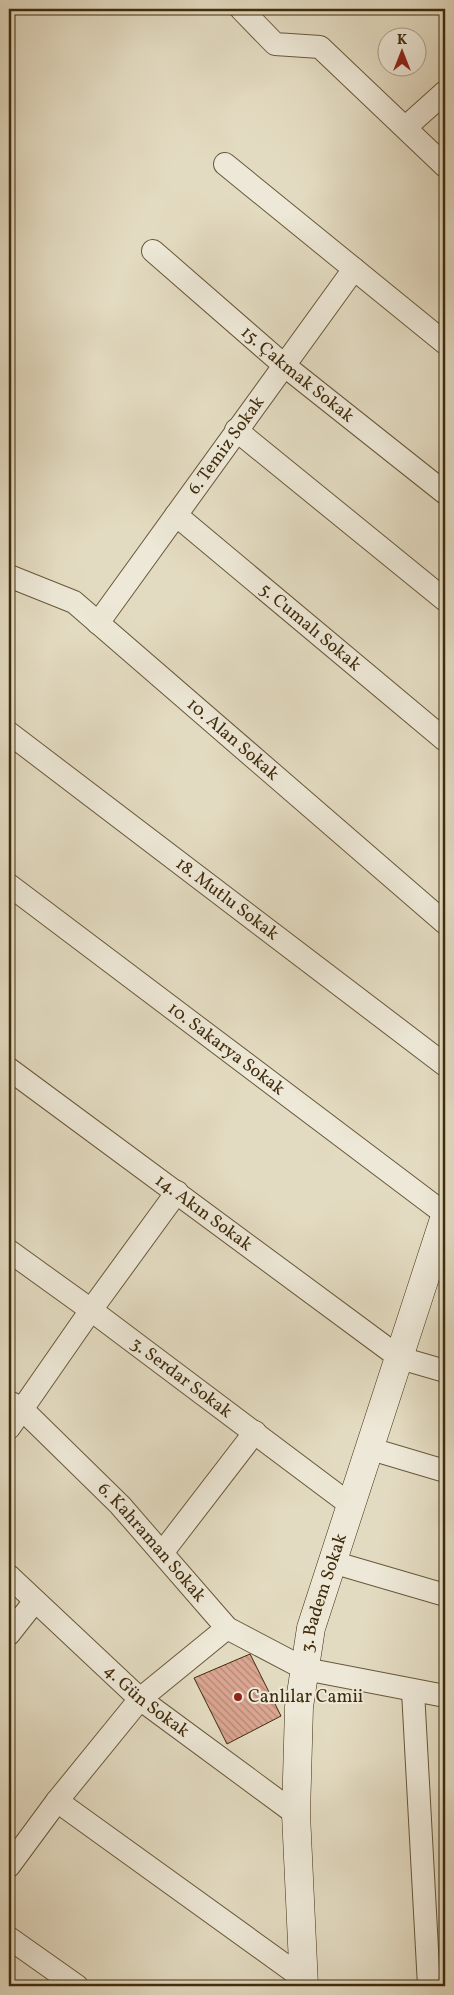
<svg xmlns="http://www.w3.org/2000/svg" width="454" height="1995" font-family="Vollkorn,serif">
<defs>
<pattern id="building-back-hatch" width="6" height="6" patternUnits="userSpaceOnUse" patternTransform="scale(1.25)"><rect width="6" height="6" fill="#daa591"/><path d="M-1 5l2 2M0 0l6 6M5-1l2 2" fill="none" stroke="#b28775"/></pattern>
</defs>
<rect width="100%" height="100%" fill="#e3dbc1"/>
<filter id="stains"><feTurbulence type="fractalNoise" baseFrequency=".004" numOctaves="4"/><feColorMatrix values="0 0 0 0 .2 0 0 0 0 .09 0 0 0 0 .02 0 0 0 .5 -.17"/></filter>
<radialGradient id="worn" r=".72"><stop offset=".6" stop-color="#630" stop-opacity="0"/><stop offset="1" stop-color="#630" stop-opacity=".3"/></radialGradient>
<path fill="url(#building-back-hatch)" stroke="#402c0d" d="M250,1654L281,1716L227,1744L194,1678Z"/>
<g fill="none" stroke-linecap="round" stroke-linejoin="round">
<defs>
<g id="street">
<path d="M241,9L275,44L320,47L445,166"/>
<path d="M406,127L445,92"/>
<path d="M225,164L445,343"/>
<path id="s1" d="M153,251L285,366L445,493"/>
<path d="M236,430L445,600"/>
<path id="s2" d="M176,515L445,740"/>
<path id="s3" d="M9,576L74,602L445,923"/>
<path id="s4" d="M98,623L354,269"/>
<path id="s5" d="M9,733L445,1065"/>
<path id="s6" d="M9,885L445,1214"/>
<path id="s7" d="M9,1069L400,1358L445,1371"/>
<path id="s8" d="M9,1251L91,1310L352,1506"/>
<path id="s9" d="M9,1402L21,1408L120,1505L227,1628L305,1669L445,1696"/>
<path d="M9,1428L91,1310L177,1192"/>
<path d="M371,1449L445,1471"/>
<path d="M162,1553L255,1432"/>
<path d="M332,1562L445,1595"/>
<path id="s10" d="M9,1576L140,1699L296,1814"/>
<path d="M9,1634L35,1601"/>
<path d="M413,1691L429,1986"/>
<path d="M57,1801L304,1979"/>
<path d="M9,1866L57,1801L140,1699L227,1628"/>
<path d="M9,1938L77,1986"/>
</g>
<g id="secondary">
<path id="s11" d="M304,1986L296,1814L299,1707L311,1628L445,1216"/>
</g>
</defs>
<use href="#street" stroke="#69583a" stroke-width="24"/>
<use href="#secondary" stroke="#402c0d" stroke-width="29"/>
<use href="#street" stroke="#ede8d7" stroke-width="22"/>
<use href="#secondary" stroke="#ede8d7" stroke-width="28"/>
</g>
<circle fill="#8f2418" stroke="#ede8d7" stroke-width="2" cx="238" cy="1697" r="5"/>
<g text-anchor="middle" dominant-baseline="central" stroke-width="4" stroke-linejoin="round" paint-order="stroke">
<g font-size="18" fill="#402c0d" stroke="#ede8d7">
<text stroke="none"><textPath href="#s1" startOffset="190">15. Çakmak Sokak</textPath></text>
<text stroke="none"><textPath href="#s4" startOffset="219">6. Temiz Sokak</textPath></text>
<text stroke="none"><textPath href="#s2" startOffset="175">5. Cumalı Sokak</textPath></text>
<text stroke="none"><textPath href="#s3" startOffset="280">10. Alan Sokak</textPath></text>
<text stroke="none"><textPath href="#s5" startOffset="274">18. Mutlu Sokak</textPath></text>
<text stroke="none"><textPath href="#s6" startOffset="272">10. Sakarya Sokak</textPath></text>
<text stroke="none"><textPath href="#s7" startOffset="242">14. Akın Sokak</textPath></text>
<text stroke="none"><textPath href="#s8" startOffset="214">3. Serdar Sokak</textPath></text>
<text stroke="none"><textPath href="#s9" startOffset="201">6. Kahraman Sokak</textPath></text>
<text stroke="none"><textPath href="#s11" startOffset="396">3. Badem Sokak</textPath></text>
<text stroke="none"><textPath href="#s10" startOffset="186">4. Gün Sokak</textPath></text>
</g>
<g font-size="18" fill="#402c0d" stroke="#ede8d7" text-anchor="start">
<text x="248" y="1697">Canlılar Camii</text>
</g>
</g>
<rect width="454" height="1995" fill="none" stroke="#e3dbc1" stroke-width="30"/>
<rect x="10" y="10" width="434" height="1975" fill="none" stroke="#402c0d" stroke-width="2.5"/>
<rect x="15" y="15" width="424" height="1965" fill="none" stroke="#402c0d"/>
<g transform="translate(402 52)"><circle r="24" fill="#ede8d7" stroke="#a89d86"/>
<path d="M0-4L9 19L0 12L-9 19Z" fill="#8f2418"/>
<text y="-8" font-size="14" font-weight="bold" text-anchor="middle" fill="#402c0d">K</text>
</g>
<rect width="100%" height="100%" filter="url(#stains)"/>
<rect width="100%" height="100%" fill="url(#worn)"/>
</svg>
